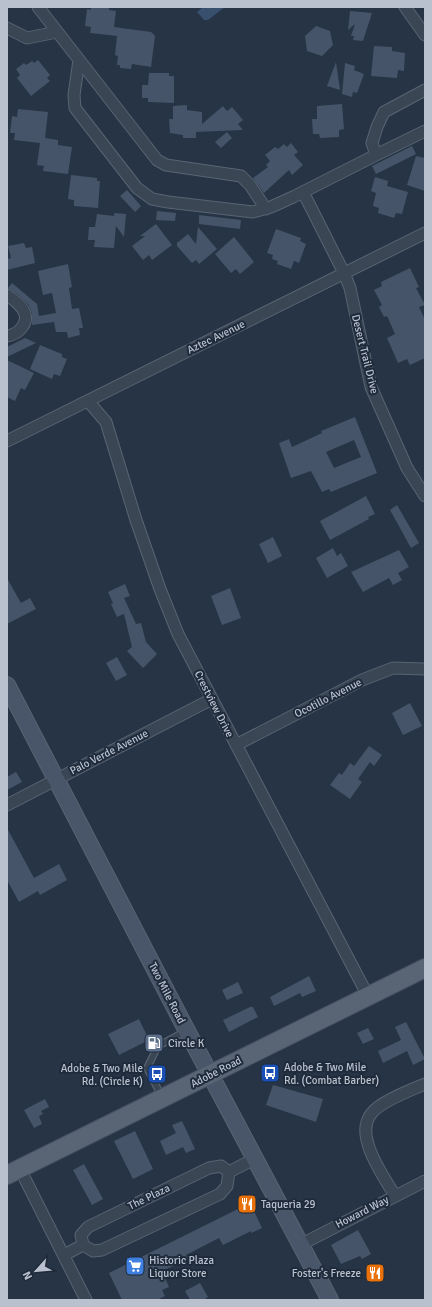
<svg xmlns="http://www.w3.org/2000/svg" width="432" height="1307" font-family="Signika,sans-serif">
<rect width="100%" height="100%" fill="#263446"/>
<path fill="#394f6e" d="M203,7H225L208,20H204L197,12Z"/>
<path fill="#455468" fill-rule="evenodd" d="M91,7L109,8V10L116,11L114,27L151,32L155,36L151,67L132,64L131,69L120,68V65H117L118,56L115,55L117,36L90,33L91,27L85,26L87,9L91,10Z
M350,11L372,13L363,41L353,40L354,36H351L355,24L348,30Z
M316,26L330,31L333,45L322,56L307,51L305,36Z
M374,46L392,47V51L405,53L404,71L398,70L397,78L371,76Z
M38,60L50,75L47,78L50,81L31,96L17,78L20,75L16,69L24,63L26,65L32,61L34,63Z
M336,62L340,90L327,86Z
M345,63L355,66L354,70L364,74L357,93L353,92L352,97L342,94Z
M149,73H169V76H174V103L148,102V98H142V85H148Z
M342,104L344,129L339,130V137L320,138L319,134H313L312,119H317V106Z
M187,105V110L202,112V124L223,106L227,111L232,107L243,120L238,124L243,130L196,132V138H183V135L170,133L169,119H173V106Z
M18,109L48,112L45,138L58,140V145L72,147L68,174L43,171L44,166L37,165L40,143L14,140L15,133H10L12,116L17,117Z
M227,132L232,138L221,148L215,142Z
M291,143L298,152L294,155L303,165L292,175L289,170L264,193L253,178L268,167L266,165L270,161L265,155L275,147L278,149L284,144L287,147Z
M412,146L416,154L376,174L372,166Z
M416,156L425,158V191L407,185Z
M71,175L97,178V181H100L98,208L74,206V200L68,199Z
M375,177L388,181L387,186L408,192L402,214L396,213L394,218L378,213L379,208L373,206L376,193L371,191Z
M127,190L141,206L135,212L120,196Z
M157,211L176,213L175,221L156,220Z
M114,213L126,214L124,237L116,226L114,248L94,247L95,240H88L89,227H95L97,214L114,216Z
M199,215L241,220L240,229L199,224Z
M156,224L172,245L152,260L149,255L143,260L132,246L145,236H140Z
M198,227L217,249L199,264L196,260L192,263L177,246V243L188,234L196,244Z
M276,229L301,238L300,241L306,244L299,263L294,261L291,269L277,264L278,261L272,259L273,255L267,253Z
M234,237L254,262L240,274L236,269L231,273L215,254Z
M24,243L26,248L32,247L35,263L7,270V259L11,258L8,246Z
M68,264L72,287L69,288L72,309L79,308L83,328H79L80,335L68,338L67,332H56L54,322L32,325V313L28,304L19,295L8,288L12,283L37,304L39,316L56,313L52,293L43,295L38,271Z
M410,268L419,287L416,288L425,305L419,307L425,320V358L410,365L407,359L398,363L387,338L395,334L387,316L384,317L379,307L382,305L374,290L382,286L381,282Z
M25,338L36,343L7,357V347Z
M40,345L62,354V357L67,359L60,376L54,374L52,379L30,369Z
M7,360L34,373L25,390L21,388L15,401L7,397Z
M355,417L377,473L331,492L329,489L322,492L311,471L291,478L279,443L289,439L292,447L322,433L321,431ZM354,440L361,457L334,468L326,452Z
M366,496L375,514L368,517L369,519L330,540L320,521Z
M397,505L419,543L411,548L390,510Z
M273,537L282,556L268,563L259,544Z
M333,548L337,556L341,553L348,566L327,578L316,558Z
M399,550L409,567L398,573L402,580L393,585L389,578L363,592L351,572Z
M7,578L21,603L30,598L36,609L7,624Z
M125,584L130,596L124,598L136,624L141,623L146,642L157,654L143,668L127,651L132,647L124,614L117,617L111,604L113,603L108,592Z
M230,588L241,618L222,625L211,596Z
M117,657L127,675L116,681L106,663Z
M410,703L422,726L403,735L392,713Z
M369,746L382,755L374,766L370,762L358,779L362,782L350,799L330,785L339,773L342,775L350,763L354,766Z
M16,772L22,782L7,790V777Z
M7,828L34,878L59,864L67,880L40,895L38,891L19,902L7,880Z
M309,976L316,991L302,997L300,993L274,1006L270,997Z
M238,982L243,993L227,1000L222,990Z
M250,1007H253L258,1017L229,1032L223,1020Z
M139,1019L149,1040L119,1055L108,1034Z
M406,1022L425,1059L413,1065L407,1051L383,1063L378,1051L401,1040L395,1027Z
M368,1028L374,1039L363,1044L357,1033Z
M273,1085L323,1099L316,1122L266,1105Z
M45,1099L49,1107L41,1111L43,1114L39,1116L42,1124L34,1128L24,1110Z
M182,1121L195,1149L186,1153L183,1147L166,1155L160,1141L176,1133L172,1125Z
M135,1131L153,1169L133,1179L114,1141Z
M84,1164L103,1199L92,1205L73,1170Z
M250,1203L262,1228L251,1233V1231L223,1245L219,1238L186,1255L188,1259L162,1271L169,1287L162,1290L165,1296L157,1300H122L109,1273Z
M358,1230L371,1254L362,1259L360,1256L341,1264L331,1245Z
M200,1283L208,1297L203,1300H190L185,1291Z"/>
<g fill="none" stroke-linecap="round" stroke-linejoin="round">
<defs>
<path id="lane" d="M161,1095L147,1068L158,1046L186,1031"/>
<path id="street" d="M38,7L157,160L166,165L241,176L250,185L266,209
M405,7L425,35
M7,28L27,38L57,32
M79,60L74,95L75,108L137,188L152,199L168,202L253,212L271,207L293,197L376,155L372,143L377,127L384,112L425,90
M376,155L425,131
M303,192L344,273L350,288L371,387L407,468L425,496
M7,295C14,300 22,305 25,314C28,325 17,335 7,336
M88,401L106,422L136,520L160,589L178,634L368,996
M7,441L425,233
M236,745L362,680L393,668L425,669
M7,805L212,699
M221,1166L229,1172L227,1186L220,1194L102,1250L93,1251L83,1245L81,1235L88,1227L209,1168Z
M20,1169L86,1300
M229,1172L254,1159
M395,1196C383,1175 354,1136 371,1114C379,1102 411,1090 425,1084
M300,1245L425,1181
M64,1255L83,1245"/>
<path id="secondary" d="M7,685L187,1031L330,1300"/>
<path id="primary" d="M7,1175L425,968"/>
</defs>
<use href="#lane" stroke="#596472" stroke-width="8"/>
<use href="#street" stroke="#596472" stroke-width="13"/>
<use href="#secondary" stroke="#596472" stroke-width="18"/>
<use href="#primary" stroke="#444f5e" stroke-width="20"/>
<use href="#lane" stroke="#3b4655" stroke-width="5.5"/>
<use href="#street" stroke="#3b4655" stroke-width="11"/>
<use href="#secondary" stroke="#495569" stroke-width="16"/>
<use href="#primary" stroke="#596575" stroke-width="18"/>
</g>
<defs>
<symbol id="fuel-square" viewBox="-11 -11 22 22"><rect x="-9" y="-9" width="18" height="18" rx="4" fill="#5c6f8a" stroke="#1f2b3b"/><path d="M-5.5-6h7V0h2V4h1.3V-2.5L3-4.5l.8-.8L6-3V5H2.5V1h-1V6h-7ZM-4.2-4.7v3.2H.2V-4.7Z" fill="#fff"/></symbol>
<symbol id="bus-square" viewBox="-11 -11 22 22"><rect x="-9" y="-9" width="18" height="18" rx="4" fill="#1a4fb4" stroke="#1f2b3b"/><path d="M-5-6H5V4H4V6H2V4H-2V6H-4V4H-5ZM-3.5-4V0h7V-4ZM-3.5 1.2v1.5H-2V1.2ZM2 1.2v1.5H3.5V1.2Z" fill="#fff"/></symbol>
<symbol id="restaurant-square" viewBox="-11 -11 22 22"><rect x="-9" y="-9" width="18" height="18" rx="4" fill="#e8710a" stroke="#1f2b3b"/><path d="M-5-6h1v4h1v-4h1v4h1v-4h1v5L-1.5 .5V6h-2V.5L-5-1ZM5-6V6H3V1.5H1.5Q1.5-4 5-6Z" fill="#fff"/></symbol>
<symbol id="supermarket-square" viewBox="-11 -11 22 22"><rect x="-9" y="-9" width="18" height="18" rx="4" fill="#3f7fe0" stroke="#1f2b3b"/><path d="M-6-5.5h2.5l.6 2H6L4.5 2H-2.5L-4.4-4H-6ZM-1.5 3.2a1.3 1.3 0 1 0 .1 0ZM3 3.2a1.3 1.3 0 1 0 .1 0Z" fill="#fff"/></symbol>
</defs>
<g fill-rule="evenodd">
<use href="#fuel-square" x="143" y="1032" width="22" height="22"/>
<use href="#bus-square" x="259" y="1062" width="22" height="22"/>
<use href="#bus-square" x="146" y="1063" width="22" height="22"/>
<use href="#restaurant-square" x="236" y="1193" width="22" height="22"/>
<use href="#supermarket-square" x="124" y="1255" width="22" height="22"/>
<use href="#restaurant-square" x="364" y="1262" width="22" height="22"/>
</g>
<g text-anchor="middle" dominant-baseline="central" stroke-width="4" stroke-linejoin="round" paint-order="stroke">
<g font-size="11" fill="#b9c1ce" stroke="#1f2b3b">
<text transform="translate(216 337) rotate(-26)">Aztec Avenue</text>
<text transform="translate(365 354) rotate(76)">Desert Trail Drive</text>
<text transform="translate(328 698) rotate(-27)">Ocotillo Avenue</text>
<text transform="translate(214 704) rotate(63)">Crestview Drive</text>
<text transform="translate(109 752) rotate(-27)">Palo Verde Avenue</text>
<text transform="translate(167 993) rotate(63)">Two Mile Road</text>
<text transform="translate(216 1072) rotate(-27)">Adobe Road</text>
<text transform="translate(149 1197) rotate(-26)">The Plaza</text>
<text transform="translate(362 1212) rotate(-27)">Howard Way</text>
</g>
<g font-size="11" fill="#b9c1ce" stroke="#1f2b3b" text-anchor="start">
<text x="168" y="1043">Circle K</text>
<text x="284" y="1067">Adobe &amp; Two Mile<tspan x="284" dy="13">Rd. (Combat Barber)</tspan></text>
<text x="143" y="1068" text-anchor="end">Adobe &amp; Two Mile<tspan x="143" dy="13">Rd. (Circle K)</tspan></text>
<text x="261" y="1204">Taqueria 29</text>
<text x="149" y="1260">Historic Plaza<tspan x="149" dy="13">Liquor Store</tspan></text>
<text x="361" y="1273" text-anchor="end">Foster's Freeze</text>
</g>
</g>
<rect width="432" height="1307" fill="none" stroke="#b9c1ce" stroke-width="16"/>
<g transform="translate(36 1271) rotate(243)" stroke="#1f2b3b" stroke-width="3" paint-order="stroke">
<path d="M0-3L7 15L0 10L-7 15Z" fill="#b9c1ce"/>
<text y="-6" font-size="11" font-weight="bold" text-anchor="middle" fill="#b9c1ce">N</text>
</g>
</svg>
